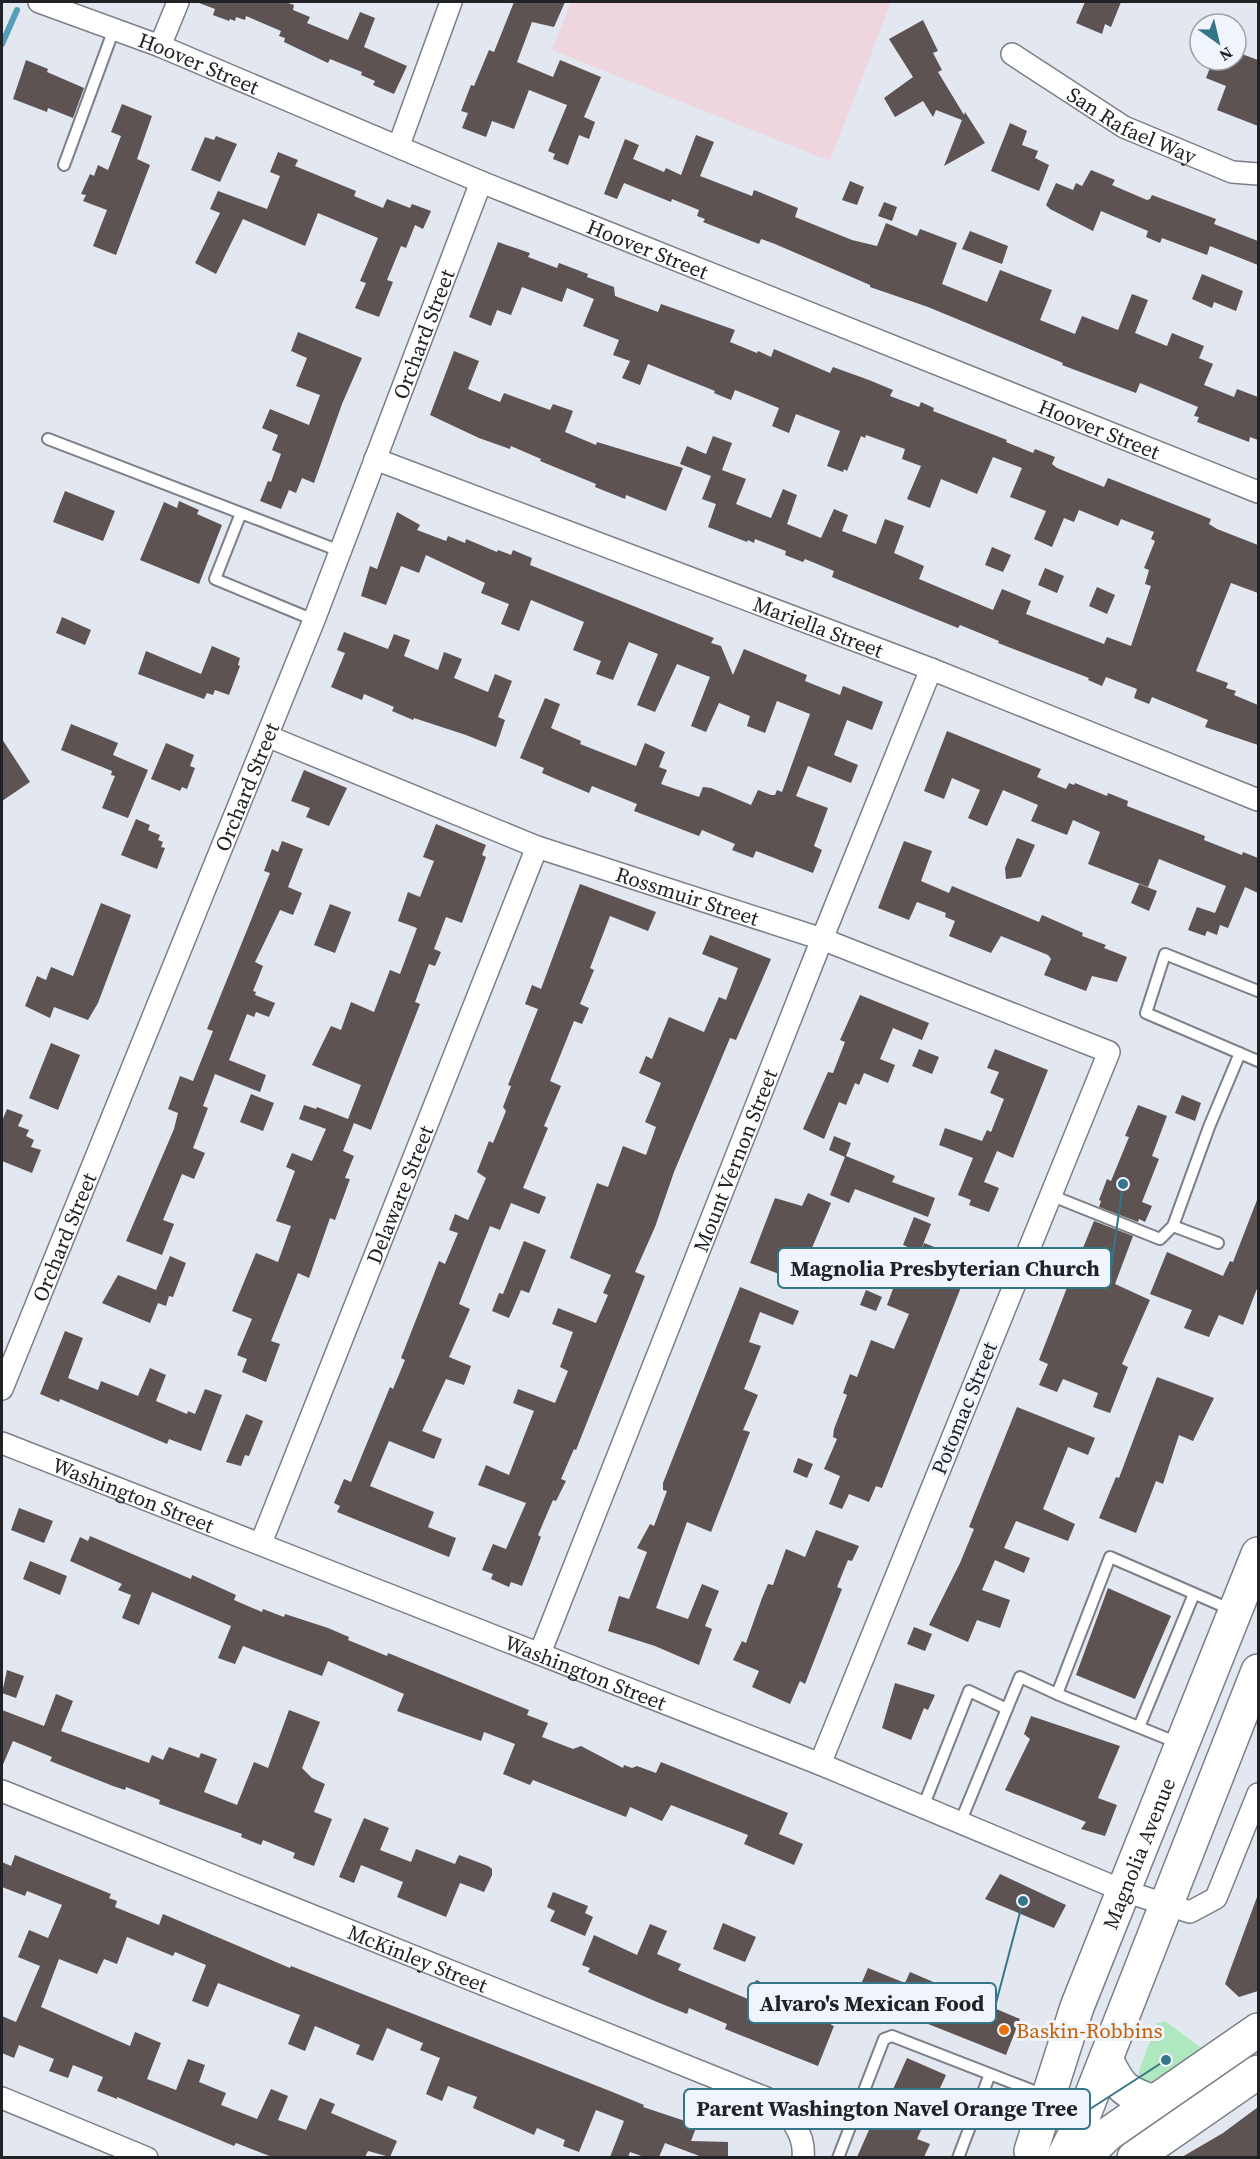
<svg xmlns="http://www.w3.org/2000/svg" width="1260" height="2159" font-family="'Source Serif 4',serif">
<rect width="100%" height="100%" fill="#e2e7f0"/>
<path fill="#efd5dd" d="M571,2H891L830,161L552,50Z"/>
<path fill="#afe7be" d="M1165,2021L1204,2050C1187,2062 1160,2090 1139,2079V2071L1157,2023Z"/>
<g fill="none" stroke-linecap="round" stroke-linejoin="round">
<path stroke="#529db8" stroke-width="6" d="M2,44L17,10"/>
</g>
<path fill="#5d5352" d="M514,2H565L554,27L532,22L517,62L553,77L560,60L601,77L584,117L595,122L589,139L579,135L568,165L553,159L555,154L548,151L567,105L529,90L514,129L492,121L486,137L462,128L468,113L461,111L471,85L474,86L489,50L494,52Z
M1085,2H1121L1111,27L1105,24L1102,34L1076,23Z
M199,3L285,2L294,5L293,10L310,17L307,23L348,40L360,12L375,18L364,47L407,66L394,94L373,85L375,81L361,75L362,72L330,59L328,63L284,42L285,38L279,36L281,31L246,16L245,20L236,17L235,21L230,19L229,21L213,15L215,9Z
M923,20L938,51L933,53L942,70L938,72L964,115L965,112L985,143L944,166L962,120L936,110L933,117L923,101L895,117L884,98L913,77L889,39Z
M1239,53L1258,60V126L1217,110L1226,86L1206,78L1213,60H1236Z
M26,60L48,69L47,72L84,88L73,118L48,108L47,112L13,99Z
M122,104L152,116L137,159L150,165L116,255L93,246L107,210L83,201L86,195L81,194L90,174L94,176L98,165L108,170L121,136L111,132Z
M1010,123L1027,131L1022,145L1038,151L1035,158L1049,165L1039,191L991,171Z
M696,135L714,142L700,176L752,196L754,190L798,208L795,217L852,240L877,246L886,223L917,236L920,229L957,243L942,284L987,302L1000,270L1052,290L1040,320L1075,334L1082,316L1118,330L1132,294L1148,300L1135,333L1167,346L1172,333L1204,346L1199,358L1213,364L1204,385L1234,397L1237,389L1258,397V440L1250,437L1249,442L1197,422L1199,417L1194,416L1198,407L1140,383L1136,393L1062,365L1063,363L928,307L870,287V285L775,244L761,239L759,244L703,222L705,219L697,216L699,210L672,199L671,202L624,183L617,199L604,194L625,139L639,145L633,159L664,172L666,168L681,175Z
M216,136L237,144L220,182L191,170L205,137L214,140Z
M278,152L298,160L295,166L356,191L354,196L383,208L387,199L410,208L412,204L431,211L423,229L415,225L406,248L401,246L387,280L393,282L379,317L355,308L366,283L360,281L378,238L318,213L305,246L243,219L216,274L195,263L220,213L210,209L218,191L267,209L280,176L270,172Z
M1091,170L1115,180L1112,185L1147,200L1150,199L1152,195L1216,219L1214,224L1258,241V265L1210,246L1207,255L1162,238L1160,243L1146,237L1148,231L1101,211L1093,231L1050,209L1046,205L1056,183L1073,190L1076,183L1082,186Z
M850,181L864,187L857,205L842,200Z
M884,202L897,207L892,221L878,216Z
M970,231L1008,246L1002,264L962,249Z
M498,242L530,253L528,257L557,268L559,263L588,274L587,277L614,287L615,296L658,312L661,304L735,330L730,342L757,353L758,351L771,357L774,349L830,373L833,367L869,380L893,390L890,396L919,407L921,402L934,408L933,411L1007,440L1006,442L1033,453L1035,449L1055,457L1052,464L1057,468L1104,487L1108,478L1211,519L1209,524L1217,529L1258,545V593L1231,583L1196,671L1228,683L1226,688L1236,691L1234,695L1258,705V745L1205,727L1208,720L1152,697L1149,704L1134,698L1137,689L1106,677L1102,686L1088,680L1089,678L998,643L999,641L960,625L958,628L832,577L834,571L805,559L803,562L785,555L786,551L755,539L754,543L748,540L747,542L708,527L716,504L702,499L711,476L680,464L687,446L706,454L713,436L732,443L722,470L746,479L736,504L771,518L783,489L797,495L787,524L821,538L834,509L848,515L842,531L876,544L885,519L904,526L894,553L924,566L919,579L993,610L1002,589L1031,601L1026,614L1104,644L1107,637L1131,646L1151,586L1145,584L1149,570L1144,568L1155,541L1151,539L1154,532L1121,519L1118,526L1079,510L1074,522L1064,518L1052,547L1034,539L1046,511L1010,497L1022,468L993,457L977,494L941,479L930,508L907,499L921,466L902,459L905,449L866,435L865,438L861,436L847,471L844,469L843,472L827,466L840,431L796,414L789,433L772,426L779,408L735,390L731,400L714,393L715,391L648,364L640,385L622,378L630,361L613,355L619,340L583,326L594,299L567,288L562,302L522,287L511,315L497,310L491,326L469,317Z
M1202,274L1243,291L1236,311L1214,302L1212,308L1192,299Z
M298,332L362,358L342,404L314,483L302,478L296,493L289,490L281,509L260,501L268,481L271,482L281,454L272,450L278,435L262,428L270,409L309,425L320,395L296,386L307,358L291,351Z
M454,351L479,361L468,389L500,402L504,393L550,410L553,404L573,411L565,432L596,445L597,442L683,468L666,511L626,495L625,499L595,487L596,484L540,461L541,459L511,446L510,449L479,438L430,415Z
M65,491L115,511L103,541L53,522Z
M179,501L199,510L197,514L222,525L199,584L140,560L164,502L177,508Z
M397,512L420,525L417,530L446,541L448,536L465,543L466,539L497,552L498,550L511,555L513,550L532,558L530,565L714,638L711,643L721,646L733,675L744,649L807,675L805,681L840,695L843,686L883,702L872,730L847,720L834,755L858,765L851,783L808,766L796,796L828,808L814,846L822,850L813,873L756,851L753,858L732,850L735,844L702,830L699,836L634,811L637,804L592,786L589,793L542,773L544,768L520,758L545,698L560,704L551,728L581,741L580,744L636,766L645,743L665,752L659,767L667,770L661,784L699,797L703,787L711,788L751,805L758,790L771,795H775L777,790L782,792L810,714L777,701L765,733L747,726L750,716L719,703L706,732L691,726L710,677L677,664L655,712L637,705L658,654L629,642L613,680L596,674L601,661L573,650L584,622L531,600L519,631L501,624L509,604L481,593L485,583L426,555L419,573L401,566L386,605L361,596L370,566L377,569Z
M992,547L1011,555L1003,572L985,565Z
M1045,568L1064,576L1057,593L1038,585Z
M1097,587L1115,595L1107,614L1089,606Z
M62,617L91,630L85,645L56,633Z
M344,632L388,649L394,634L410,640L404,656L438,670L444,652L462,659L454,678L488,692L495,674L512,681L498,717L505,720L496,747L466,735L414,718L413,720L392,711L394,707L364,694L362,700L331,687L345,653L337,650Z
M212,646L240,658L238,665L240,666L229,695L215,690L213,695L207,693L204,699L138,674L146,651L201,674Z
M71,724L118,743L113,755L148,770L128,818L102,808L115,776L111,775L112,771L61,750Z
M947,731L1041,769L1037,777L1066,789L1069,783L1074,785L1075,783L1107,796L1108,793L1128,801L1127,806L1205,836L1204,840L1242,855L1243,852L1258,858V893L1245,887L1228,928L1220,925L1217,935L1207,931L1205,936L1188,930L1197,907L1215,913L1226,886L1159,859L1148,887L1088,864L1100,832L1073,820L1067,835L1031,821L1038,805L1003,790L987,826L968,818L980,790L952,778L944,799L924,791Z
M2,739L30,782L2,801Z
M166,743L194,755L190,766L195,768L187,789L182,787L180,791L151,779Z
M304,770L347,788L329,826L306,817L310,808L291,801Z
M136,819L150,825L148,830L160,835L158,840L163,842L161,847L165,848L157,869L121,855Z
M436,824L486,845L482,855L486,857L462,923L446,917L434,949L441,952L435,966L429,964L415,1002L420,1004L371,1130L354,1123L343,1151L354,1156L345,1178L350,1179L335,1220L330,1218L309,1278L298,1273L271,1341L280,1344L266,1382L242,1372L247,1359L237,1355L252,1319L232,1311L256,1253L278,1262L291,1226L276,1221L295,1171L286,1167L292,1153L312,1161L326,1129L299,1119L304,1105L316,1109L317,1107L348,1119L361,1085L312,1065L331,1026L341,1030L351,1002L374,1012L390,970L400,974L417,928L398,921L408,892L420,897L434,861L423,857Z
M1017,838L1035,845L1021,877L1006,879L1005,868Z
M282,841L303,849L288,887L302,893L293,915L280,910L255,962L263,966L253,991L256,992L255,995L275,1003L269,1017L256,1012L254,1017L247,1014L229,1060L266,1075L260,1092L215,1074L203,1106L208,1108L193,1148L205,1153L194,1179L182,1174L163,1220L174,1224L162,1255L126,1241L174,1129L178,1113L168,1109L180,1076L193,1081L213,1031L207,1029L270,873L264,871L272,849L278,852Z
M904,841L932,851L921,881L949,893L952,886L1039,922L1042,915L1083,933L1082,936L1106,945L1104,948L1127,957L1117,982L1092,976L1086,991L1044,975L1051,959L1048,955L1001,936L991,953L949,936L955,921L945,917L946,913L917,902L909,920L878,908Z
M580,884L656,912L648,931L610,916L590,968L594,970L580,1004L589,1008L582,1024L574,1021L550,1081L561,1086L544,1126L548,1128L523,1188L546,1197L539,1214L511,1203L500,1230L490,1226L459,1304L470,1309L449,1357L471,1366L464,1385L446,1379L422,1431L442,1439L434,1459L389,1441L370,1486L434,1512L428,1527L456,1538L449,1557L337,1512L340,1506L334,1503L344,1479L351,1482L390,1387L393,1389L405,1360L401,1358L439,1261L445,1264L458,1233L449,1230L455,1214L468,1220L486,1178L477,1172L489,1141L493,1143L506,1111L503,1107L511,1086L508,1085L538,1009L525,1004L532,985L541,989Z
M1139,884L1157,891L1149,911L1131,903Z
M101,903L131,915L98,1003L88,1020L54,1007L50,1018L25,1006L37,976L46,980L51,967L73,976Z
M330,904L351,912L335,953L314,945Z
M710,935L771,959L736,1040L730,1038L674,1172L655,1227L635,1272L645,1276L576,1450L574,1449L561,1479L566,1481L556,1501L553,1500L538,1535L541,1537L522,1586L511,1582L509,1587L491,1579L493,1574L482,1570L493,1544L506,1549L526,1503L478,1485L486,1465L509,1475L534,1411L513,1403L518,1389L555,1403L568,1371L560,1367L573,1332L552,1324L558,1308L596,1323L608,1295L603,1293L611,1275L570,1258L597,1183L608,1187L623,1146L646,1155L656,1127L645,1122L661,1083L639,1073L646,1056L652,1059L669,1017L704,1032L719,997L726,1000L738,968L702,954Z
M860,995L929,1023L922,1040L893,1028L880,1059L895,1065L888,1083L864,1073L859,1085L855,1083L846,1105L839,1102L824,1139L803,1129L828,1072L833,1073L845,1042L840,1040Z
M51,1043L80,1055L58,1110L29,1098Z
M919,1049L939,1057L932,1074L912,1066Z
M995,1049L1048,1070L1013,1158L997,1151L984,1182L999,1188L989,1212L969,1205L971,1200L958,1195L973,1158L939,1145L945,1128L982,1141L987,1130L991,1132L1004,1099L990,1093L999,1072L987,1068Z
M251,1094L274,1103L263,1131L240,1122Z
M1182,1095L1201,1103L1195,1121L1175,1113Z
M1138,1105L1167,1116L1152,1156L1159,1159L1142,1202L1152,1206L1145,1222L1139,1219L1138,1222L1099,1207L1101,1201L1099,1200L1107,1179L1111,1181L1129,1137L1125,1136Z
M7,1109L23,1115L18,1126L29,1130L26,1136L34,1140L31,1147L41,1150L32,1173L2,1161V1121Z
M834,1136L851,1143L846,1156L895,1176L892,1182L935,1198L928,1217L855,1189L849,1203L830,1195L845,1157L829,1150Z
M808,1193L831,1203L806,1262L811,1264L803,1283L750,1263L775,1198L802,1206Z
M1257,1200L1258,1286L1243,1325L1219,1315L1209,1337L1184,1328L1192,1310L1150,1294L1167,1252L1223,1276L1230,1261L1233,1262Z
M914,1217L931,1224L920,1252L903,1245Z
M1094,1221L1133,1236L1115,1284L1150,1300L1122,1364L1128,1367L1110,1413L1093,1407L1098,1393L1063,1379L1057,1392L1039,1385L1048,1364L1039,1360L1068,1285L1063,1283L1074,1258L1078,1260Z
M524,1241L546,1250L529,1293L521,1290L509,1318L492,1311L499,1293L503,1294Z
M924,1243L968,1260L962,1276L965,1277L882,1488L876,1486L869,1502L849,1494L842,1509L829,1504L840,1476L824,1469L837,1439L833,1437L834,1429L847,1395L843,1393L850,1374L857,1377L871,1340L894,1349L909,1314L887,1305L897,1278L909,1282Z
M170,1256L186,1263L173,1297L169,1296L166,1306L158,1303L150,1323L102,1303L118,1275L156,1290Z
M740,1287L799,1311L793,1325L760,1312L749,1342L761,1346L744,1389L758,1395L743,1430L750,1432L711,1532L687,1522L656,1608L688,1619L702,1584L719,1591L705,1626L712,1629L699,1665L655,1646L608,1631L619,1596L629,1599L647,1552L637,1548L650,1524L654,1526L667,1491L663,1490V1483Z
M866,1290L882,1297L876,1311L860,1305Z
M65,1331L83,1338L68,1378L98,1390L101,1381L138,1396L150,1368L166,1375L156,1401L187,1414L188,1411L195,1414L205,1389L222,1395L201,1451L169,1439L167,1444L60,1399L59,1402L40,1394Z
M1157,1377L1214,1398L1193,1441L1179,1435L1163,1484L1156,1481L1136,1533L1099,1518L1116,1477L1119,1478Z
M1017,1407L1095,1438L1088,1455L1068,1447L1043,1509L1075,1524L1068,1541L1016,1521L1004,1548L1030,1558L1024,1573L995,1560L982,1590L1010,1600L1000,1628L977,1620L968,1642L929,1625L960,1563L974,1529L969,1527Z
M246,1414L263,1421L249,1456L245,1455L241,1466L226,1462Z
M798,1458L813,1464L807,1478L793,1472Z
M19,1508L53,1521L44,1543L11,1530Z
M816,1530L859,1546L852,1561L848,1560L837,1587L842,1589L805,1684L800,1681L790,1704L752,1687L759,1671L733,1660L742,1641L746,1643L762,1598L768,1584L773,1585L786,1549L805,1557Z
M90,1536L191,1579L192,1575L210,1583L236,1595L234,1600L262,1612L263,1609L284,1617L285,1614L328,1628L349,1637L348,1640L387,1656L388,1653L529,1710L527,1715L548,1723L542,1737L573,1749L581,1746L623,1768L624,1765L632,1768L637,1766L656,1773L661,1762L788,1813L779,1834L803,1844L794,1865L744,1844L748,1835L671,1805L662,1821L630,1807L626,1817L533,1780L530,1785L503,1774L515,1744L484,1732L481,1741L397,1711L404,1694L328,1661L322,1676L243,1646L235,1664L218,1658L231,1626L152,1592L139,1625L122,1618L131,1595L118,1590L122,1584L70,1561L80,1537L88,1541Z
M30,1561L67,1576L60,1595L23,1579Z
M1108,1588L1171,1616L1135,1699L1076,1675Z
M914,1627L932,1634L925,1651L907,1644Z
M7,1670L24,1676L16,1698L2,1693Z
M895,1683L935,1695L928,1710L924,1708L911,1740L882,1728Z
M56,1694L73,1701L61,1731L149,1763L152,1755L163,1760L169,1747L199,1758L201,1753L217,1759L204,1792L237,1805L254,1762L268,1768L289,1710L320,1722L302,1768L312,1778L325,1784L314,1812L332,1819L314,1866L293,1858L295,1853L263,1840L261,1845L241,1837L242,1834L159,1804L160,1800L126,1787L125,1790L113,1786L50,1761L52,1757L13,1741L2,1767V1710L44,1726Z
M1031,1716L1120,1746L1098,1798L1117,1805L1105,1836L1081,1829L1086,1822L1005,1790L1030,1739L1024,1734Z
M364,1818L389,1828L380,1850L411,1862L416,1849L455,1864L459,1855L488,1866L492,1869V1875L484,1892L460,1883L446,1917L397,1897L403,1882L361,1865L354,1883L339,1877Z
M15,1855L111,1894L109,1898L117,1901L115,1907L159,1925L163,1914L290,1968L291,1966L610,2091L644,2105L643,2107L697,2125L691,2141L728,2142V2157H702L665,2143L659,2157H644L630,2152L628,2157H610L624,2121L596,2110L579,2152L563,2146L565,2140L537,2128L534,2135L473,2108L477,2097L448,2086L442,2101L426,2094L440,2058L420,2050L423,2043L387,2028L373,2061L356,2054L360,2045L315,2026L305,2051L288,2044L300,2015L218,1983L208,2007L192,2001L206,1965L175,1952L173,1956L127,1937L117,1964L104,1959L97,1974L59,1959L41,2007L130,2046L135,2032L161,2043L147,2079L176,2090L188,2059L205,2065L199,2082L226,2093L221,2105L257,2119L271,2089L288,2096L278,2120L306,2130L320,2098L335,2104L331,2113L397,2141L390,2157L368,2151L365,2157H272L236,2143L234,2146L117,2097V2099L97,2091L103,2077L73,2065L68,2078L49,2071L54,2059L19,2045L14,2058L2,2053V2016L16,2022L40,1966L18,1957L29,1930L48,1938L62,1905L27,1891L25,1896L2,1887V1862L11,1866Z
M1000,1874L1066,1905L1054,1928L985,1899Z
M553,1892L588,1906L585,1913L593,1917L585,1936L550,1921L555,1911L547,1907Z
M1257,1897L1258,1991L1239,1997L1225,1984Z
M723,1923L756,1937L745,1962L713,1949Z
M650,1924L667,1931L657,1954L681,1964L678,1970L748,1999L756,1980L779,1989L770,2009L805,2023L813,2004L836,2014L831,2025L834,2026L818,2066L725,2029L727,2024L689,2008L687,2014L657,2002L588,1972L590,1968L582,1965L594,1935L637,1955Z
M868,1968L905,1983L910,1972L1020,2019L1006,2055L893,2010L895,2006L858,1991Z
M907,2058L946,2075L917,2139L930,2144L924,2157H857L873,2121L878,2123Z
M1258,2107V2157H1182L1223,2133Z"/>
<g fill="none" stroke-linecap="round" stroke-linejoin="round">
<defs>
<path id="service" d="M64,165L114,29
M48,439L340,551
M241,513L215,579L314,620
M1258,991L1165,954L1146,1013L1258,1061
M1050,1195L1160,1239L1173,1226
M1218,1243L1173,1226L1209,1127L1240,1053
M1139,1727L1194,1594
M1178,1743L1057,1694L1110,1557L1232,1610
M923,1807L969,1691L1007,1709
M960,1823L1020,1677L1057,1694
M838,2158L884,2039L892,2036L1044,2095
M958,2158L990,2074"/>
<g id="minor">
<path id="s1" d="M39,2L160,46L481,182L1258,492"/>
<path d="M160,46L178,2"/>
<path id="s2" d="M1012,54L1124,127L1232,172L1258,174"/>
<path d="M399,145L451,2"/>
<path id="s3" d="M375,459L931,669L1258,800"/>
<path id="s4" d="M267,736L537,847L822,939L1109,1052L820,1764"/>
<path id="s5" d="M2,1389L314,620L481,182"/>
<path id="s6" d="M2,1443L820,1764L1124,1891L1190,1912L1216,1898L1258,1794"/>
<path id="s7" d="M261,1543L537,847"/>
<path id="s8" d="M540,1653L822,939L931,669"/>
<path id="s9" d="M2,1791L766,2098C787,2112 806,2131 803,2158"/>
<path d="M2,2098L147,2158"/>
</g>
<g id="primary">
<path d="M1106,2059C1120,2088 1124,2092 1154,2102"/>
<path id="s10" d="M1033,2158L1031,2151L1077,2007L1258,1554"/>
<path d="M1063,2158L1081,2122L1258,1671"/>
<path d="M1083,2158L1108,2134L1258,2030"/>
<path d="M1134,2158L1258,2072"/>
</g>
</defs>
<use href="#service" stroke="#7b7f87" stroke-width="14"/>
<use href="#minor" stroke="#7b7f87" stroke-width="24"/>
<use href="#primary" stroke="#7b7f87" stroke-width="36"/>
<use href="#service" stroke="#fff" stroke-width="10"/>
<use href="#minor" stroke="#fff" stroke-width="21"/>
<use href="#primary" stroke="#fff" stroke-width="33"/>
</g>
<circle fill="#e8710a" stroke="#f0f4fd" stroke-width="2" cx="1004" cy="2030" r="6"/>
<g text-anchor="middle" dominant-baseline="central" stroke-width="6" stroke-linejoin="round" paint-order="stroke">
<g font-size="21" fill="#212226" stroke="#f0f4fd">
<text stroke="none"><textPath href="#s1" startOffset="171">Hoover Street</textPath></text>
<text stroke="none"><textPath href="#s2" startOffset="140">San Rafael Way</textPath></text>
<text stroke="none"><textPath href="#s1" startOffset="657">Hoover Street</textPath></text>
<text stroke="none"><textPath href="#s5" startOffset="1136">Orchard Street</textPath></text>
<text stroke="none"><textPath href="#s1" startOffset="1143">Hoover Street</textPath></text>
<text stroke="none"><textPath href="#s3" startOffset="474">Mariella Street</textPath></text>
<text stroke="none"><textPath href="#s5" startOffset="650">Orchard Street</textPath></text>
<text stroke="none"><textPath href="#s4" startOffset="450">Rossmuir Street</textPath></text>
<text stroke="none"><textPath href="#s8" startOffset="530">Mount Vernon Street</textPath></text>
<text stroke="none"><textPath href="#s7" startOffset="375">Delaware Street</textPath></text>
<text stroke="none"><textPath href="#s5" startOffset="164">Orchard Street</textPath></text>
<text transform="translate(964 1408) rotate(-68)">Potomac Street</text>
<text stroke="none"><textPath href="#s6" startOffset="141">Washington Street</textPath></text>
<text stroke="none"><textPath href="#s6" startOffset="627">Washington Street</textPath></text>
<text stroke="none"><textPath href="#s10" startOffset="324">Magnolia Avenue</textPath></text>
<text stroke="none"><textPath href="#s9" startOffset="448">McKinley Street</textPath></text>
</g>
<g font-size="21" fill="#c56008" stroke="#f0f4fd" text-anchor="start">
<text x="1016" y="2030">Baskin-Robbins</text>
</g>
</g>
<path fill="none" stroke="#357589" stroke-width="2" d="M1123 1184L1111 1268M1023 1901L996 2003M1166 2060L1090 2109"/>
<g fill="#357589" stroke="#f0f4fd" stroke-width="2">
<circle cx="1123" cy="1184" r="6"/>
<circle cx="1023" cy="1901" r="6"/>
<circle cx="1166" cy="2060" r="6"/>
</g>
<g fill="#f0f4fd" stroke="#357589" stroke-width="2">
<rect x="778" y="1248" width="333" height="40" rx="6"/>
<rect x="748" y="1983" width="248" height="40" rx="6"/>
<rect x="684" y="2089" width="406" height="40" rx="6"/>
</g>
<g font-size="22" text-anchor="middle" font-weight="bold" fill="#212226">
<text x="945" y="1276">Magnolia Presbyterian Church</text>
<text x="872" y="2011">Alvaro's Mexican Food</text>
<text x="887" y="2116">Parent Washington Navel Orange Tree</text>
</g>
<rect width="1260" height="2159" fill="none" stroke="#212226" stroke-width="6"/>
<g transform="translate(1218 42) rotate(146)"><circle r="28" fill="#f0f4fd" stroke="#9da0a7" stroke-width="1.5"/>
<path d="M0-4.5L10 22L0 15L-10 22Z" fill="#357589"/>
<text y="-9" font-size="16" font-weight="bold" text-anchor="middle" fill="#212226">N</text>
</g>
</svg>
